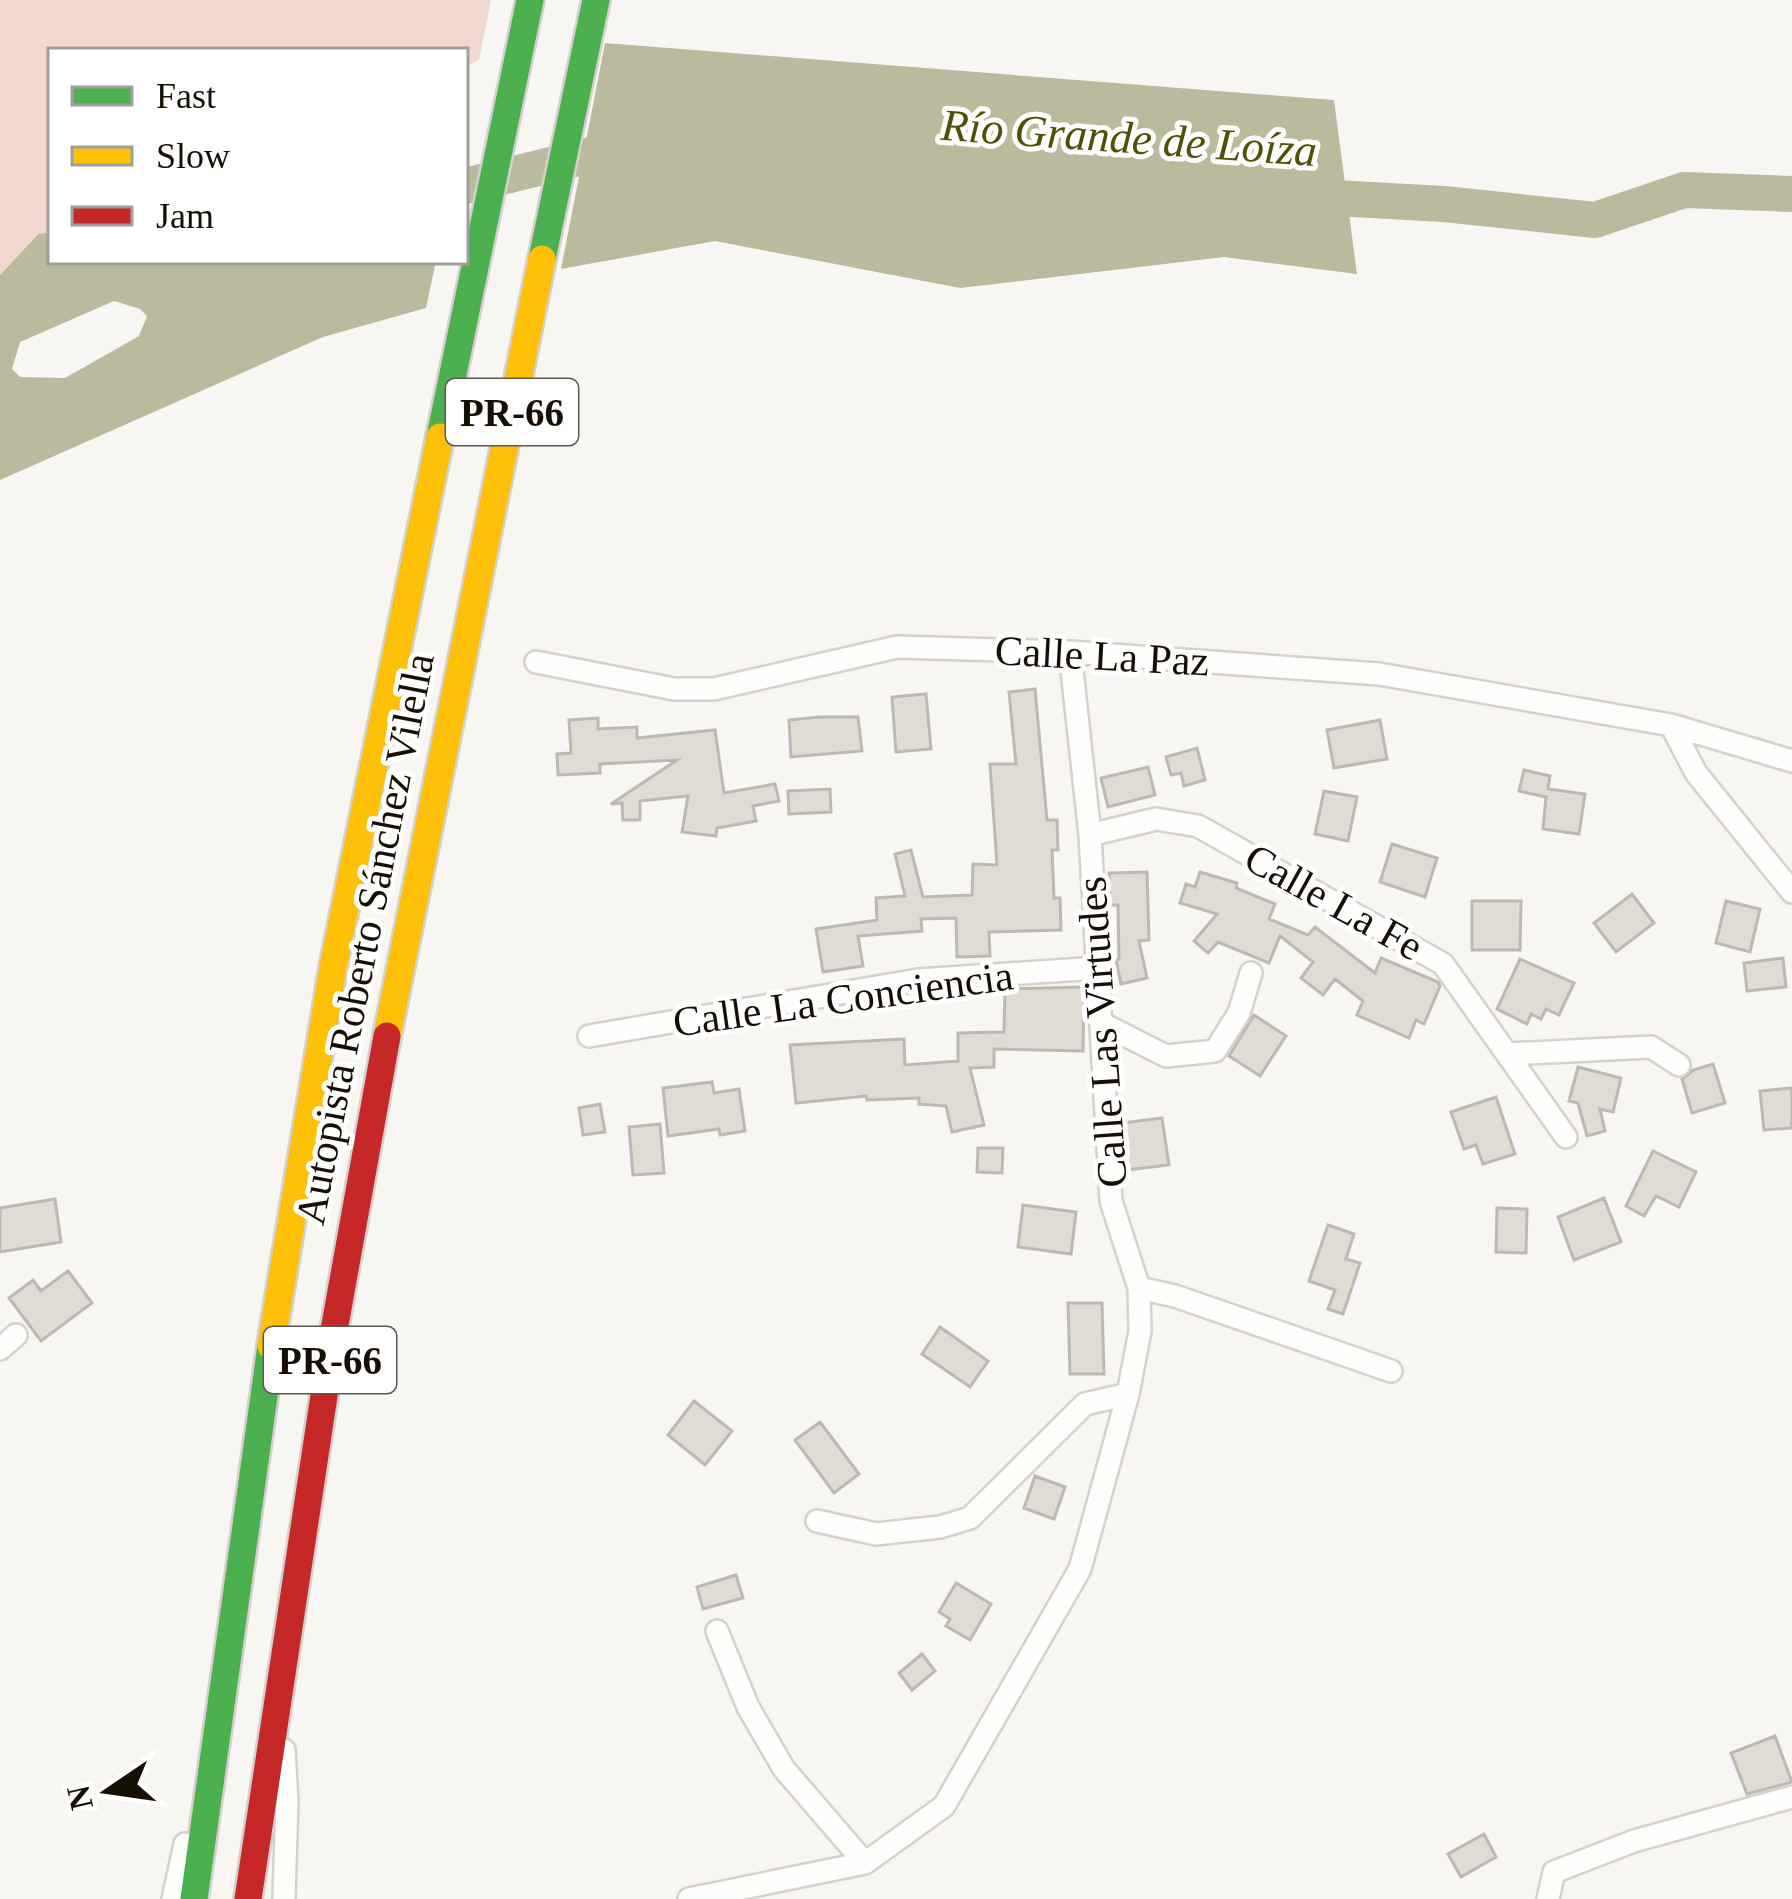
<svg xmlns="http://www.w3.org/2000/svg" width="1792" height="1899" font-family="'Times New Roman',serif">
<rect width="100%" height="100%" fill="#f8f6f3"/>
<path fill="#f1d6d2" d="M0,0H491L479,60L465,66V51H51V232L37,234L0,275Z"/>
<path fill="#baba9e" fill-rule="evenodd" d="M605,43L1334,100L1357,274L1224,257L960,288L715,241L561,269Z
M51,232V261H436L426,308L323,337L0,480V275L38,234ZM114,301L140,309L147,316L139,336L65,378L20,377L12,369L20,342Z"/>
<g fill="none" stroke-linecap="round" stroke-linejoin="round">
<path stroke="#baba9e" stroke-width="36" d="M465,186L591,155
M1298,196L1444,204L1595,220L1684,190L1792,194"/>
</g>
<path fill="#e0dcd4" stroke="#bdb9b2" stroke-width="3" d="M1035,689L1047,820H1057L1058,850H1052L1054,898H1060L1061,930L989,932L990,956L957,957L956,918L921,919L922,931L858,936L863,966L823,972L816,929L877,920L876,898L905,896L895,854L911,850L923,897L972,895L973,864L997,865L990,764H1016L1009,692Z
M926,694L931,749L896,752L892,697Z
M819,717H858L862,751L791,757L789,720Z
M598,718V729L637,727V738L715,730L724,793L775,784L779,801L753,806L756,821L717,828L716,836L682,832L688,796L640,801V820H623L622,803L611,804L677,760L600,764V773L558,775L557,754L571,753L569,720Z
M1380,720L1387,759L1334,768L1327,730Z
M1197,748L1205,780L1184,786L1181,773L1171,775L1166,757Z
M1148,767L1155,795L1108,807L1101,778Z
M1524,770L1550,776L1548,789L1585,794L1579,834L1543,829L1546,797L1519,791Z
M830,789L831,812L789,814L788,791Z
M1324,791L1357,797L1348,841L1315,834Z
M1392,844L1437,858L1425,897L1380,882Z
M1147,872L1149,940L1139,941L1147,978L1121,984L1116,960L1119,959L1118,905H1110L1109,873Z
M1200,872L1237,883L1236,888L1275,904L1269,919L1308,935L1315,927L1375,973L1381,958L1438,982L1440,986L1424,1024L1416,1020L1409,1038L1357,1015L1363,1001L1335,979L1323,995L1301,978L1313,962L1280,936L1269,963L1218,942L1208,953L1194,941L1217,914L1180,903L1186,884L1195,887Z
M1632,894L1654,923L1616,952L1594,923Z
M1472,901H1521L1520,950H1472Z
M1726,901L1760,909L1750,952L1716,943Z
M1783,958L1786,987L1747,991L1744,963Z
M1520,959L1574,983L1559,1015L1546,1009L1541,1019L1531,1014L1527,1024L1497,1009Z
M1084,987L1083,1051L994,1049V1067L970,1068L984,1125L952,1132L946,1106L919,1104V1098L867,1100L866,1096L796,1103L790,1045L904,1039L905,1065L958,1061V1033L1004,1032L1005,989Z
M1254,1015L1286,1036L1260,1076L1229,1056Z
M1713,1064L1725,1103L1692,1113L1682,1079L1693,1070Z
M1578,1067L1621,1078L1613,1112L1600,1109L1605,1131L1587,1136L1578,1103L1569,1101Z
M712,1082L714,1093L739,1089L745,1131L720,1135L719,1129L668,1136L663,1088Z
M1792,1088V1128L1764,1130L1760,1091Z
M1496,1097L1515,1154L1483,1164L1476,1145L1464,1149L1451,1112Z
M600,1104L605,1132L583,1135L579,1108Z
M1162,1118L1169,1165L1126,1170L1122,1123Z
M660,1124L664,1173L633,1175L629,1127Z
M978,1148H1003L1002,1173L977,1172Z
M1653,1151L1696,1172L1679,1207L1656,1196L1644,1216L1626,1206Z
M1604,1198L1621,1242L1574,1260L1558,1217Z
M55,1199L61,1242L0,1252V1208Z
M1023,1205L1076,1212L1071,1254L1018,1247Z
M1497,1208L1527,1209L1526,1253L1496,1252Z
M1328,1225L1354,1234L1346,1259L1360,1263L1343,1314L1328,1309L1335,1290L1309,1281Z
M68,1271L92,1303L41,1341L9,1298L33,1280L41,1291Z
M1068,1303H1102L1104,1374H1070Z
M940,1327L988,1361L970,1387L922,1354Z
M694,1401L732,1431L705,1465L668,1435Z
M820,1422L859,1474L834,1493L795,1440Z
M1035,1476L1065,1487L1054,1519L1024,1508Z
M736,1575L743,1598L703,1609L697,1587Z
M956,1583L991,1604L970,1640L946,1626L950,1619L939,1612Z
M922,1654L935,1671L912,1690L899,1673Z
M1775,1736L1792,1782L1747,1794L1731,1753Z
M1484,1834L1496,1857L1461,1877L1448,1854Z"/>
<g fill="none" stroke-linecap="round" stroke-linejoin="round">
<defs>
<path id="street" d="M536,662L674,689H714L897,647L1070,652L1379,674L1671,725L1792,761
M1671,725L1696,773L1792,892
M1090,835L1156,819L1198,826L1443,964L1566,1137
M1101,1023L1166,1056L1215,1051L1239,1013L1251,973
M589,1036L918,980L1098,968
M1507,1054L1651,1047L1679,1065
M1139,1288L1175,1296L1391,1371
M0,1349L16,1335
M817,1521L876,1534L940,1527L970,1518L1085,1404L1128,1394
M717,1631L748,1707L784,1769L865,1863
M284,1750L287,1801L284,1899
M173,1899L185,1844
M689,1899L865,1863L944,1806L1080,1569L1128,1394L1140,1331L1139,1288L1111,1201L1090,835L1070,652
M1548,1899L1554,1872L1634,1841L1792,1797"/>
<path id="fast" d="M542,259L596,0
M440,437L530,0
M194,1899L271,1346"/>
<path id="slow" d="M387,1036L542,259
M271,1346L333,968L440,437"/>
<path id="jam" d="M248,1899L333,1336L387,1036"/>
</defs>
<use href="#street" stroke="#d7d1cb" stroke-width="26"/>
<use href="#fast" stroke="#d3d1ce" stroke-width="32"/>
<use href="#slow" stroke="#d3d1ce" stroke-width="32"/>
<use href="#jam" stroke="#d3d1ce" stroke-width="32"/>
<use href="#street" stroke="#fefefd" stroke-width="21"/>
<use href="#fast" stroke="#4caf50" stroke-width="27"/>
<use href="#slow" stroke="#ffc107" stroke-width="27"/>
<use href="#jam" stroke="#c62828" stroke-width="27"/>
</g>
<g text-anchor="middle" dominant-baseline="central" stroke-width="10" stroke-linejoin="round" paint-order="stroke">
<g fill="#fff" stroke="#5d5751" stroke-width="3">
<rect x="446" y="379" width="132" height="66" rx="9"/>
<rect x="264" y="1327" width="132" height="66" rx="9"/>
</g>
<g font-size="39" font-weight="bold" fill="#170f06">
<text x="512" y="412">PR-66</text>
<text x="330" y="1360">PR-66</text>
</g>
<g font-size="42" fill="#170f06" stroke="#fff">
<text transform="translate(1102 656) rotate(3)">Calle La Paz</text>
<text transform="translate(1334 902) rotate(29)">Calle La Fe</text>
<text transform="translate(365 939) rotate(-79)">Autopista Roberto Sánchez Vilella</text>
<text transform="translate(843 999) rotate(-8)">Calle La Conciencia</text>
<text transform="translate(1102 1032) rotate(-94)">Calle Las Virtudes</text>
</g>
<g font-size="45" font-style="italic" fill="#4f4f09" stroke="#fff">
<text transform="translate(1129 138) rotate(4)">Río Grande de Loíza</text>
</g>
</g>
<rect x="48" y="48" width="420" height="216" fill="#ffffff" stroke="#a29f9b" stroke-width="3"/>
<rect x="72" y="87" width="60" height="18" fill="#4caf50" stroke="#a29f9b" stroke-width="3"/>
<text x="156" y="108" font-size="36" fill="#170f06">Fast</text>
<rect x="72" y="147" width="60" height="18" fill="#ffc107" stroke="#a29f9b" stroke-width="3"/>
<text x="156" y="168" font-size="36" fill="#170f06">Slow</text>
<rect x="72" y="207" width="60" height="18" fill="#c62828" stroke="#a29f9b" stroke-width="3"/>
<text x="156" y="228" font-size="36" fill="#170f06">Jam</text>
<g transform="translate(108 1791) rotate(257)" stroke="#ffffff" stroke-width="9" paint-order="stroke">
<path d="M0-9L21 45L0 30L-21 45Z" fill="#170f06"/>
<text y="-18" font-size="33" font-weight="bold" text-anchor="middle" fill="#170f06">N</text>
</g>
</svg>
